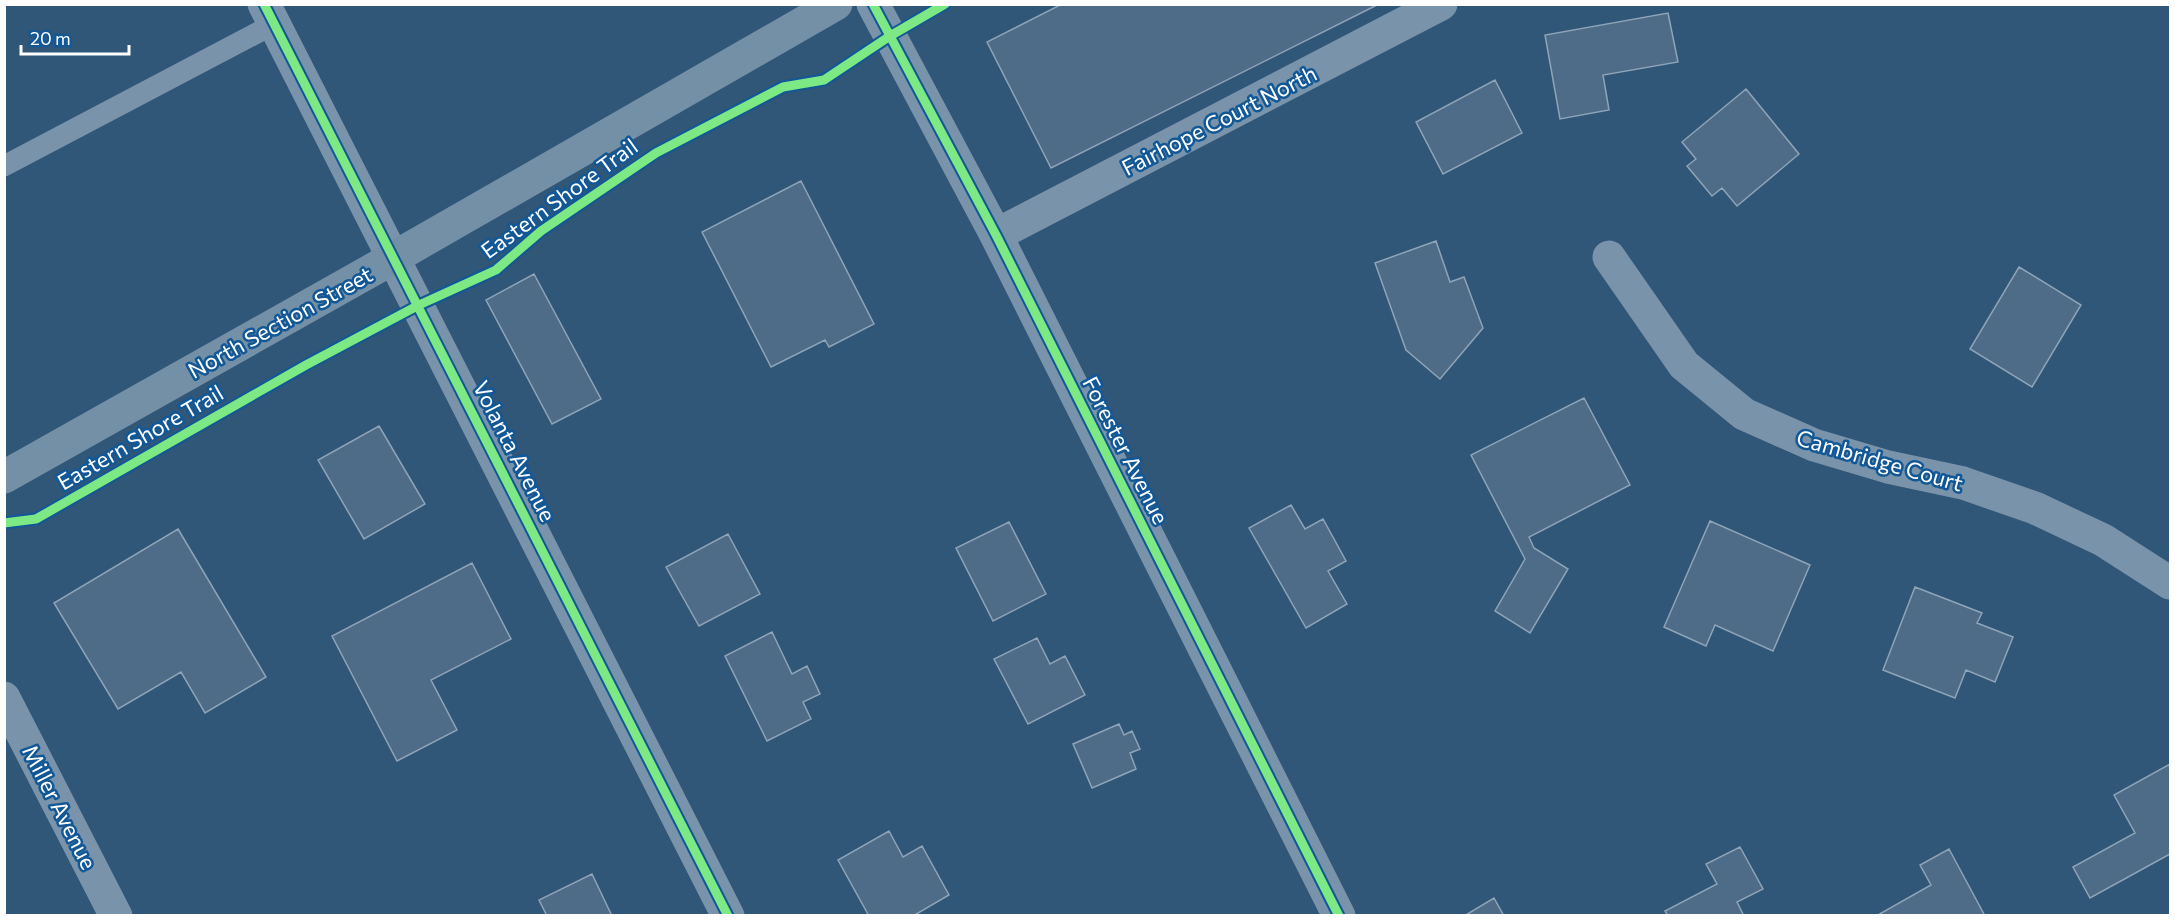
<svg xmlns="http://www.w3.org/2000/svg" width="2175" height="920" font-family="Commissioner,sans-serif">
<rect width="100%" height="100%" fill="#305678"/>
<path fill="#4e6c87" stroke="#8ea4b8" stroke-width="1.5" d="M1062,4H1379L1051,168L987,42Z
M1668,13L1678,62L1603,75L1609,110L1560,119L1545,35Z
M1495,80L1522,133L1443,174L1416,122Z
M1746,89L1799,154L1737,206L1722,188L1712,196L1687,166L1696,159L1682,142Z
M801,181L874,324L829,347L825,340L771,367L702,232Z
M1436,241L1450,282L1464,277L1483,328L1440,379L1406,350L1375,263Z
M2019,267L2081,305L2032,387L1970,349Z
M534,274L601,399L552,424L486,300Z
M1584,398L1630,485L1529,537L1534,548L1568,569L1530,633L1495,611L1525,559L1471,455Z
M379,426L425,504L364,539L318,460Z
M1291,505L1305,529L1323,519L1346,561L1328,571L1347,604L1306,628L1249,528Z
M1710,521L1810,565L1773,651L1715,625L1706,646L1664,627Z
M1009,522L1046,594L993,621L956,548Z
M178,529L266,677L205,713L181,672L118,709L54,603Z
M728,534L760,594L699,626L666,567Z
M472,563L511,639L431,680L457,730L397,761L332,636Z
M1915,587L1982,613L1977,623L2013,637L1995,682L1966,670L1955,698L1883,670Z
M772,632L792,674L807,666L820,694L803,702L811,719L767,741L725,656Z
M1037,638L1050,664L1065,656L1085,695L1028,724L994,659Z
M1119,724L1124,735L1132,731L1140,749L1130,753L1136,769L1092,788L1073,744Z
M2170,764V854L2090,898L2073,867L2135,833L2114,795Z
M889,831L903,857L922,846L949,895L913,916H869L838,860Z
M1740,847L1763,889L1737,902L1744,916H1668L1665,911L1717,884L1706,864Z
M1949,849L1985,916H1876L1931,885L1920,865Z
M592,874L612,916H547L539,900Z
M1494,898L1504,916H1464Z"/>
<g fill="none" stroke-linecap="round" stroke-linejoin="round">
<path stroke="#7993ab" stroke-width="21" d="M4,166L274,24"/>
<path stroke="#7993ab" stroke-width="33" d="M264,4L728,916
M873,4L996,235L1339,916
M996,235L1441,4
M1609,257L1684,365L1744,414L1814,445L1888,467L1963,483L2035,508L2103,540L2170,583
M4,698L116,916"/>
<path stroke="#7490a7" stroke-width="33" d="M4,477L395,257L836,4"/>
<defs>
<path id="cycleway" d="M264,4L728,916
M873,4L996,235L1339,916
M4,523L36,519L306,365L419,305L496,270L541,231L656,153L783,87L824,80L890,36L945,4"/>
</defs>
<use href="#cycleway" stroke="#125896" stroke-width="13"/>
<use href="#cycleway" stroke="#7ce984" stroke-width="9"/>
</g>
<g text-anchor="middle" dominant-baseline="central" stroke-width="5" stroke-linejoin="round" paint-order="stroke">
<g font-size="22" fill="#fff" stroke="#125896">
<text transform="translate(1219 120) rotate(-27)">Fairhope Court North</text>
<text transform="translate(559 198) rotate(-36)">Eastern Shore Trail</text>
<text transform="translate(280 322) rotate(-29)">North Section Street</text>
<text transform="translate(140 437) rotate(-30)">Eastern Shore Trail</text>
<text transform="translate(1126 450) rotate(63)">Forester Avenue</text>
<text transform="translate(515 451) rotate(63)">Volanta Avenue</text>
<text transform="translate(1880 460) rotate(16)">Cambridge Court</text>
<text transform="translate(60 807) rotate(63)">Miller Avenue</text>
</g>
</g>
<rect width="2175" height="920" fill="none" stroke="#ffffff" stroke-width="12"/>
<path d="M21 45v9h108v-9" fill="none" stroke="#ffffff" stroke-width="3"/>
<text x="30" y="45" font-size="18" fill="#ffffff" stroke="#125896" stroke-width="4.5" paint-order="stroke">20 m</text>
</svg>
